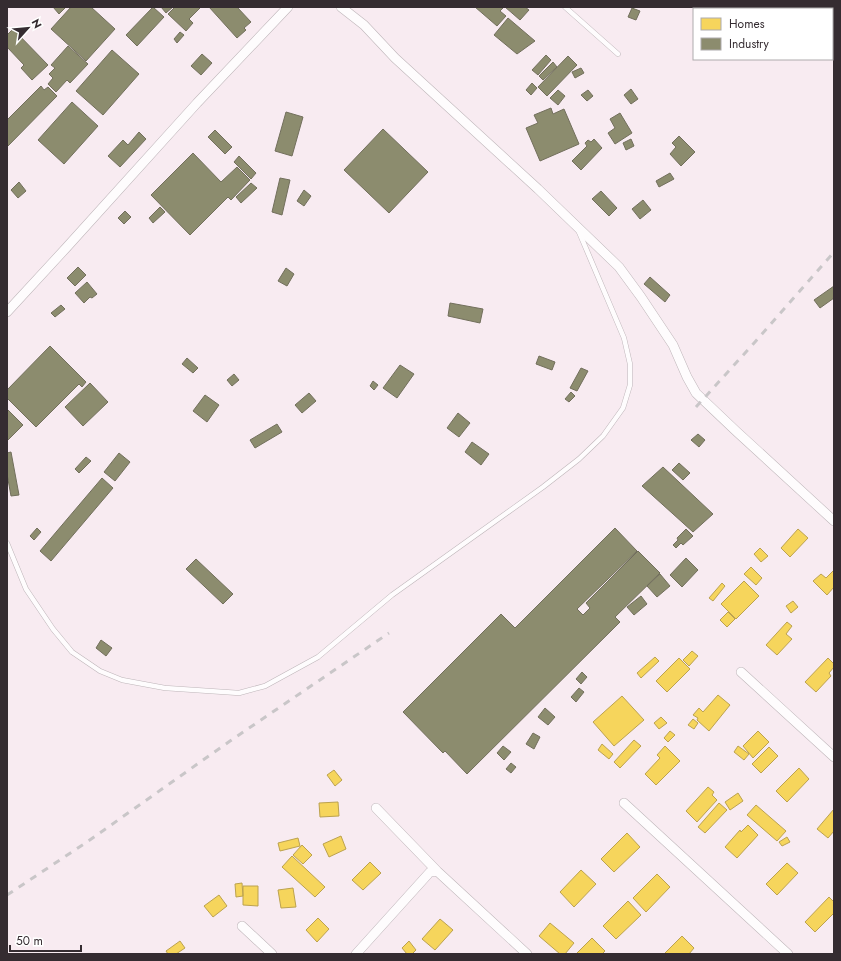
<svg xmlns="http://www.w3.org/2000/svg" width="841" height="961" font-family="Jost,sans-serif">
<rect width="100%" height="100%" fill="#f8ebf1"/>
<path fill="#f6d55c" stroke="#bca24f" d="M798,529L808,538L790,557L781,548Z
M760,548L768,556L761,562L754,554Z
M751,567L762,578L756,585L744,574Z
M834,570V587L827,595L813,581L821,574L826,578Z
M744,581L759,596L736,619L721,604Z
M722,583L725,586L713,601L709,598Z
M793,601L798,607L791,613L786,606Z
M728,612L735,619L727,627L720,620Z
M787,622L792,626L786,634L792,639L777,655L766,645Z
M692,651L698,656L689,666L683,660Z
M655,657L659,661L641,678L637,673Z
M679,658L690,669L667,692L656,681Z
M828,658L834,664V667L829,673L831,676L816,692L805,682Z
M718,695L730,705L709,731L697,720L698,718L693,715L699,708L703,712Z
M622,696L644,720L614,746L593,722Z
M661,717L667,723L659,729L654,723Z
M693,719L698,723L694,729L688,725Z
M670,731L675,735L668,742L664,738Z
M758,731L769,742L753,758L743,746Z
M634,740L641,746L620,768L614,762Z
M602,744L613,754L609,759L598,750Z
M665,746L680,761L656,785L645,774L660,758L657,755Z
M738,746L749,754L744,760L734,752Z
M769,747L778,756L761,773L752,764Z
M799,768L809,779L787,802L776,791Z
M334,770L342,780L335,786L327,775Z
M708,787L714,792L712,795L717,800L697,822L686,811Z
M738,793L743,801L730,810L725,802Z
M338,802L339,816L320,817L319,803Z
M719,803L727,810L705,833L698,827Z
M756,805L786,831L777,841L747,815Z
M834,809V831L828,838L817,829Z
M748,825L758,835L737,858L725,847L740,830L741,832Z
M627,833L640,847L614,872L601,859Z
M341,836L346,849L329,857L323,844Z
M787,837L790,842L782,846L779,842Z
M298,838L300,846L280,851L278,843Z
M302,845L312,855L303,864L293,855Z
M292,856L325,887L315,897L282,867Z
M370,862L381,873L363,890L352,880Z
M787,863L798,873L777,895L766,884Z
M581,870L596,884L574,907L560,892Z
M657,874L670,887L646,912L633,898Z
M242,883L243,896L236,897L235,884Z
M243,886H258V906L243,905Z
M293,888L296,907L281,908L278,890Z
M219,895L227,906L213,917L204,906Z
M829,897L834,902V913L815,932L805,922Z
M628,901L641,915L616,939L603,926Z
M318,918L329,929L317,942L306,930Z
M440,919L453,930L435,950L422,939Z
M550,923L574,943L565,954H560L539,936Z
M682,936L694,948L689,954H664Z
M592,938L605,951L602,954H576Z
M180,941L185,948L176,954H168L166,951Z
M409,941L416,950L412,954H407L402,948Z"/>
<path fill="#8c8c6e" stroke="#726f5c" d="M53,7H66L59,14Z
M71,7H91L115,29L86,61L51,29Z
M153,7L164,17L137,46L126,35Z
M161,7H173L166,13Z
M175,7H201L189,19L193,23L186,31L168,14Z
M209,7H237L251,22L244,28L246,30L237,38Z
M475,7H504L500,11L506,16L497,26Z
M505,7H525L529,10L520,20Z
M632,8L640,11L636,20L628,17Z
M508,18L535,41L517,54L494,35Z
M13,29L48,65L32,80L21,68L24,65L7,47V35Z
M180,32L184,35L177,43L174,39Z
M68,46L88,64L70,83L67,80L56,92L48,84L53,78L49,74L55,68L51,65Z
M112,50L139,74L103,115L76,91Z
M202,54L212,63L201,75L191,66Z
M546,55L551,60L538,75L532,70Z
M568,56L577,65L547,96L538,87Z
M553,62L557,67L543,80L539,76Z
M581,68L584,73L575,78L572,72Z
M532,83L537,88L531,95L526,90Z
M41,86L44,90L48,87L57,96L7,147V120Z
M631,89L638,99L631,104L624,95Z
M558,90L565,96L558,105L550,98Z
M588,90L593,96L587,101L581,95Z
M72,102L98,126L64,164L38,140Z
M551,108L553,114L564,109L579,144L540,161L526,128L538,123L534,115Z
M286,112L303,117L292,156L275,151Z
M620,113L632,133L615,144L608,133L615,128L610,119Z
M383,129L428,172L389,213L344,170Z
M215,130L232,147L225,154L208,137Z
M139,132L146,139L120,167L108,156L123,140L128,145Z
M679,136L695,152L681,166L670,154L676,147L672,143Z
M594,139L602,148L581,170L572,161L587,146L585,143L588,140L591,142Z
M631,139L634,146L626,150L623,143Z
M193,153L221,182L237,167L250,180L231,200L228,197L190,235L151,195Z
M239,156L256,173L251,179L234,162Z
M670,173L674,179L659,187L656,181Z
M280,178L290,180L282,215L272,212Z
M19,182L26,191L18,198L11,190Z
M251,183L257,188L241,203L236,197Z
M304,190L311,196L304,206L297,201Z
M601,191L617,208L609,216L592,199Z
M643,200L651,210L640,219L632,209Z
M160,207L165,212L153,223L149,218Z
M125,211L131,217L124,224L118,218Z
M78,267L86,275L75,286L67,278Z
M286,268L294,274L287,286L278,281Z
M650,277L670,295L665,302L644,284Z
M87,282L97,294L92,298L90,297L84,303L75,293Z
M834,286V298L820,308L814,300Z
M450,303L483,309L480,323L448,316Z
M61,305L65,309L55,317L51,313Z
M50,346L86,382L82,387L79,384L36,427L7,398V390Z
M539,356L555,362L552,370L536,364Z
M187,358L198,368L193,373L182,364Z
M400,365L414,374L397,398L383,388Z
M581,368L588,371L577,391L570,388Z
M234,374L239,380L232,386L227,380Z
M373,381L378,385L374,390L370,386Z
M90,383L108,402L83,426L65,407Z
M571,392L575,396L569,402L565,399Z
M309,393L316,401L302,413L295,405Z
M205,395L219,405L207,422L193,411Z
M7,409L23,425L7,441Z
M458,413L470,423L459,437L447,428Z
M277,424L282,432L255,448L250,440Z
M698,434L705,440L699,447L691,440Z
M472,442L489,454L481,465L465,452Z
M11,452L19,495L11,496L7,474V453Z
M119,453L130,462L115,481L104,472Z
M86,457L91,461L79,473L75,469Z
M679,463L690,473L683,480L672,470Z
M663,467L713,514L693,532L642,486Z
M102,478L113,488L51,561L40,551Z
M37,528L41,532L34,540L30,536Z
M615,528L637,551L577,609L583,615L590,608L586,603L638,551L660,573L615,617L620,622L467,774L445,751L443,753L403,712L501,614L515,628Z
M686,529L693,536L683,545L681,543L676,548L673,545L678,540L677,538Z
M686,558L698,570L682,587L670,575Z
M196,559L233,594L223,604L186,569Z
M660,574L670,586L657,597L647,586Z
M641,596L647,604L634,615L627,607Z
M101,640L112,648L106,656L96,648Z
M582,672L587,677L581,684L576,679Z
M579,688L584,692L576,702L571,697Z
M545,708L555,717L548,725L538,717Z
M533,733L540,737L534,749L526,744Z
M503,746L511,752L504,760L497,753Z
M511,763L516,767L511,773L506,769Z"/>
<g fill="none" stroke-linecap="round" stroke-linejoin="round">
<defs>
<path id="service" d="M565,7L618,54
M7,543L26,589L53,629L72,652L100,671L122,680L165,688L239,693L265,686L318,657L392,595L543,487L579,459L603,436L623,408L630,385V364L624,338L579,232"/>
<path id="minor" d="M341,7L364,25L395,58L538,189L619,267L641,297L673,345L687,377L696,393L736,431L834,521
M7,312L66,248L197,103L288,7
M741,672L834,757
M624,803L788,954
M376,808L437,871
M242,926L272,954
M356,954L430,872L437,871L527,954"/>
</defs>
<use href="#service" stroke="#beb5b9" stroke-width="5.5"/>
<use href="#minor" stroke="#beb5b9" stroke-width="10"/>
<use href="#service" stroke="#fefcfd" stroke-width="4.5"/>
<use href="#minor" stroke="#fefcfd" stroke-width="9"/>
<path stroke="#c9c6c8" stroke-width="3" stroke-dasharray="7 7" stroke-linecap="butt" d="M696,407L755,342L834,252
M7,895L87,842L230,741L389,633"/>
</g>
<rect width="841" height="961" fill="none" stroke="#352c31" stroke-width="16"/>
<rect x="693" y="8" width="140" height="52" fill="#ffffff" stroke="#aeabad"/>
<rect x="701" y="18" width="20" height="12" fill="#f6d55c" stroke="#aeabad"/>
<text x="729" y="28" font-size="12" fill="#352c31">Homes</text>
<rect x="701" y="38" width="20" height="12" fill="#8c8c6e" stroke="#aeabad"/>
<text x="729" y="48" font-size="12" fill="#352c31">Industry</text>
<g transform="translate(28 28) rotate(63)" stroke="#ffffff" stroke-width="3" paint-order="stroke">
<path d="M0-3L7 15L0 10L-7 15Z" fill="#352c31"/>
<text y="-6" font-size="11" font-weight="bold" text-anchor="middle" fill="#352c31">N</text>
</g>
<path d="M10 945v6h71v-6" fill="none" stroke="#352c31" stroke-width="2"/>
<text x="16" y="945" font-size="12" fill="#352c31" stroke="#ffffff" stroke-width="3" paint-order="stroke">50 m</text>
</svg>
